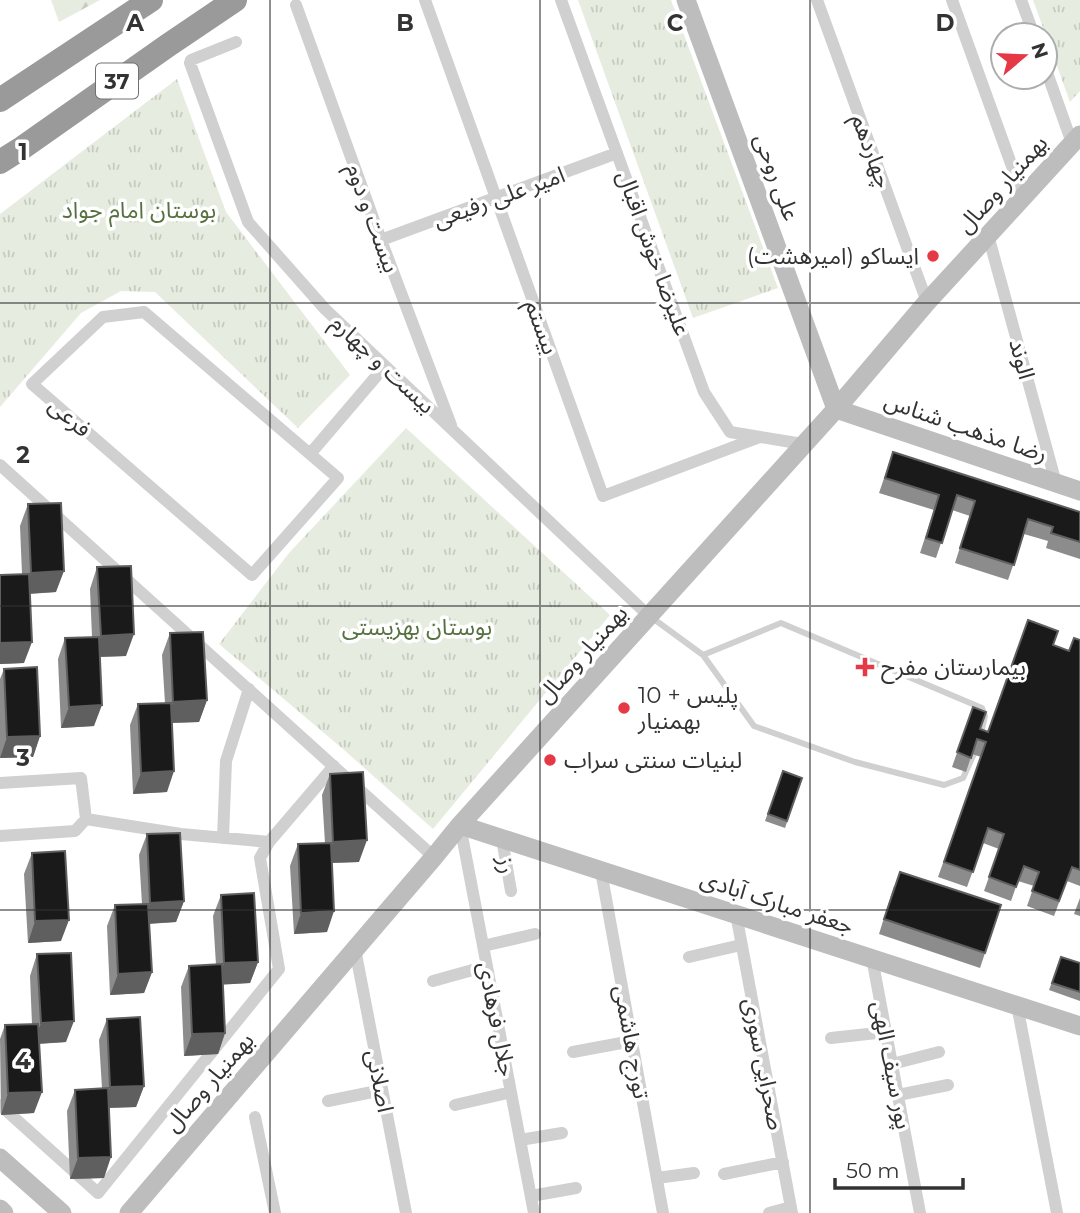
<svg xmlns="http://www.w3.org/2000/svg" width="1080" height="1213" font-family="Montserrat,'Noto Sans Arabic',sans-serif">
<defs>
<pattern id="forest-firs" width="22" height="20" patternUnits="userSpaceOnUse" patternTransform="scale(1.75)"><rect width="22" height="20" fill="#e6ecdf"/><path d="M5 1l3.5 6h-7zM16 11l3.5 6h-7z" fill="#c6cbc0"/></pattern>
<pattern id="park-tufts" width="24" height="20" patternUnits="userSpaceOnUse" patternTransform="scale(1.75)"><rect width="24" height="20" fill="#e6ecdf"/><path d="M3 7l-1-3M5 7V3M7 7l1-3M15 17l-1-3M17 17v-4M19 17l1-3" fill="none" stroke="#c6cbc0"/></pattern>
</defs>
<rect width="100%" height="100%" fill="#fff"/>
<path fill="url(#forest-firs)" d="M51,0H100L59,22Z"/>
<path fill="url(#park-tufts)" d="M578,0H671L778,288L693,318Z
M1033,0H1080V91L1070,102Z
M177,79L226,212L350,375L298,428L155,292L121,291L81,313L0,407V214Z
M406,428L610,615L433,829L343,749L219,644L289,553Z"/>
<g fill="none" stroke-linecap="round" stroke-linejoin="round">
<path stroke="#d0d0d0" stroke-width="6" d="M651,617L703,655L754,726L855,762L944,785L963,778L977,747
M703,655L781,623L982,708L985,716L980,737"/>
<path stroke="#d0d0d0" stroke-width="12" d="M425,0L603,496L760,437
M561,0L704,392L730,432L803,444
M817,0L927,302
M952,0L1023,197
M1021,0L1034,35
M296,5L381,240L451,425
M236,42L191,60L190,63L248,222L325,309L649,616
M1045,67L1072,143
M988,235L1056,483
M381,240L617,153
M310,454L144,312L103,317L32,384L252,575L338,478L310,454L385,366
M0,465L434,857
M0,783L81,778L86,819L75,831L0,836
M86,819L181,834L269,842
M460,825L534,1213
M223,838L226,761L249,689
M502,839L511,891
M601,871L663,1213
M736,914L792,1213
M483,946L535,934
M355,949L406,1213
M689,957L741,945
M872,958L920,1213
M433,981L487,966
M1017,1005L1057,1213
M831,1038L886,1032
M573,1052L632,1041
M892,1064L939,1052
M898,1095L948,1085
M328,1101L382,1090
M0,1105L98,1193L279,969L260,858L269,842L334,766
M455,1105L511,1092
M255,1117L275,1213
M520,1140L562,1133
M724,1174L783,1162
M657,1178L694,1173
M531,1196L576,1188
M769,1213L791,1207"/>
<path stroke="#bdbdbd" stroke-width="19" d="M686,0L836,409L1080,491
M460,825L1080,1026
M0,1158L62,1213
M0,1209L4,1213
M129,1213L434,857L460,825L836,409L927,302L1080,135"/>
<path stroke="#9a9a9a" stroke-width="24" d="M0,100L151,0
M0,162L22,148L167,46L235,0"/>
</g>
<path fill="#8c8c8c" d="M893,452L1080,512V559L1046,548L1048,541L1024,534L1008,580L955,563L970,516L952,510L936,558L920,553L934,510L879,493Z
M28,504L56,592L30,594L24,663L0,664V575L22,574L20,526Z
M97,567L126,656L100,657L94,726L61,728L58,659L65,638L92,637L90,589Z
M170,633L207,700L199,722L172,723L167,792L133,794L130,725L138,704L165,703L162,655Z
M1080,640V886L1067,881L1054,916L1027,906L1034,886L1018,881L1011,901L984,891L999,849L983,843L967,887L938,877L981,757L972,754L966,772L952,767L973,707L980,729L988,732L1053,645L1069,651Z
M4,669L40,736L33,757L0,758V679Z
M783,771L802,778L785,828L765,821Z
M330,774L359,862L332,863L327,932L294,934L290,866L298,844L325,843L322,795Z
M147,834L184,901L176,922L149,924L152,972L144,993L110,995L107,926L115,905L142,904L139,855Z
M32,853L61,941L28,943L24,874Z
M894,886L985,953L980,968L879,934Z
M221,895L258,962L250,983L223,984L225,1033L218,1054L184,1056L181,987L189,966L216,965L213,916Z
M1080,898V916L1074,914Z
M37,954L66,1042L39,1044L34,1113L1,1115L0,1039L5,1025L32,1024L30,976Z
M1061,957L1080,963V1001L1049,990Z
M107,1019L144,1086L136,1107L109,1108L104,1178L70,1179L67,1111L75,1090L102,1088L99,1040Z"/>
<path fill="#5f5f5f" d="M64,571L56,592L23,594L31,573Z
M134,634L126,656L93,657L101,636Z
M32,642L24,663L0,664V643Z
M207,700L199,722L166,723L173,702Z
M102,705L94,726L61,728L69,707Z
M40,736L33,757L0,758L7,737Z
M174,771L167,792L133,794L141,773Z
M367,840L359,862L326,863L333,842Z
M184,901L176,922L142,924L150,903Z
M334,911L327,932L294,934L301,913Z
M69,920L61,941L28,943L35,921Z
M258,962L250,983L217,985L224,963Z
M152,972L144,993L110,995L118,974Z
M74,1021L66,1042L33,1044L41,1023Z
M225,1033L218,1054L184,1056L192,1034Z
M144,1086L136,1107L103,1108L110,1087Z
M42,1092L34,1113L1,1115L8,1093Z
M111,1157L104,1178L70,1179L78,1158Z"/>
<path fill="#1a1a1a" stroke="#5f5f5f" stroke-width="2" d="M893,452L1080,512V542L1051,533L1053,527L1028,519L1014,565L960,548L975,501L957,495L942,543L926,538L939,495L885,478Z
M61,503L64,571L31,573L28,504Z
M131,566L134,634L101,636L97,567Z
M29,574L32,642L0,643V575Z
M1028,620L1058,631L1053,645L1069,651L1074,638L1080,640V870L1072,867L1059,901L1032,891L1039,872L1024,866L1016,887L989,877L1004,834L988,828L973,872L944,862L986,742L977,739L971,758L957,752L973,707L986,712L980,729L988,732Z
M203,632L207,700L173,702L170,633Z
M99,637L102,705L69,707L65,638Z
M37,667L40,736L7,737L4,669Z
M171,703L174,771L141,773L138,704Z
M783,771L802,778L787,821L768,814Z
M363,772L367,840L333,842L330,774Z
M180,833L184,901L150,903L147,834Z
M331,843L334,911L301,913L298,844Z
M65,851L69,920L35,921L32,853Z
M900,872L1001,905L985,953L884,919Z
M254,893L258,962L224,963L221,895Z
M148,904L152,972L118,974L115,905Z
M71,953L74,1021L41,1023L37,954Z
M1061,957L1080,963V992L1052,983Z
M222,964L225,1033L192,1034L189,966Z
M140,1017L144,1086L110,1087L107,1019Z
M38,1024L42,1092L8,1093L5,1025Z
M108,1088L111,1157L78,1158L75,1090Z"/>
<path fill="none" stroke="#333" stroke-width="2" stroke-opacity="0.55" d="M270,0V1213M540,0V1213M810,0V1213M0,303H1080M0,606H1080M0,910H1080"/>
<g fill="#e63946" stroke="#fff" stroke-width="2.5">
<circle cx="933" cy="256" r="7"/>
<path d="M861.5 656.5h7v7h7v7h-7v7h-7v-7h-7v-7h7z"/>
<circle cx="624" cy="708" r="7"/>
<circle cx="550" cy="760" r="7"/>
</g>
<g text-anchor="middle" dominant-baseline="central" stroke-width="7" stroke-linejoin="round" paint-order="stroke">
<rect fill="#fff" stroke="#707070" stroke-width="2" x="96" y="63.5" width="42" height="35" rx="5"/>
<g font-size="21" font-weight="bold" fill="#333">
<text x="117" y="81">37</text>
</g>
<g font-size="23" fill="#333" stroke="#fff">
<text transform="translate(872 151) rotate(70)">چهاردهم</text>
<text transform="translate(777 177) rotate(70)">علی روحی</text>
<text transform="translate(1002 184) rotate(-48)">بهمنیار وصال</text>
<text transform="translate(499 197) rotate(-20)">امیر علی رفیعی</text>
<text transform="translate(373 218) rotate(70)">بیست و دوم</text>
<text transform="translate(654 253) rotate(70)">علیرضا خوش اقبال</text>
<text transform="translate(542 327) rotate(70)">بیستم</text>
<text transform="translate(1022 359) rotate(75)">الوند</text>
<text transform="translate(383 364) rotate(43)">بیست و چهارم</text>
<text transform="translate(70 417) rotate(41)">فرعی</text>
<text transform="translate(966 427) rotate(19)">رضا مذهب شناس</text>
<text transform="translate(582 654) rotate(-48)">بهمنیار وصال</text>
<text transform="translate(507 865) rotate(80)">رز</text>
<text transform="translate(777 902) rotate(18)">جعفر مبارک آبادی</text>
<text transform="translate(497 1019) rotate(79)">جلال فرهادی</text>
<text transform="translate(632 1042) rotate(80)">تورج هاشمی</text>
<text transform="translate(764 1064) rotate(79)">صحرایی سوری</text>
<text transform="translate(892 1065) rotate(79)">پور سیف الهی</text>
<text transform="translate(380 1081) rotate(79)">اصلانی</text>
<text transform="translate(209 1082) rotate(-49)">بهمنیار وصال</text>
</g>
<g font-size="23" fill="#56703f" stroke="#fff">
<text x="139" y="210">بوستان امام جواد</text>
<text x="417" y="627">بوستان بهزیستی</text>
</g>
<g font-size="23" fill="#333" stroke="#fff" text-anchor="start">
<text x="919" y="256" text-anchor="end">ایساکو (امیرهشت)</text>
<text x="881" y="667">بیمارستان مفرح</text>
<text x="638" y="695">پلیس + 10<tspan x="638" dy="26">بهمنیار</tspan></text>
<text x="564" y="760">لبنیات سنتی سراب</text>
</g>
</g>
<g font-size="23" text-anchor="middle" font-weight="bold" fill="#333" stroke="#fff" stroke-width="7" stroke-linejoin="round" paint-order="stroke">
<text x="135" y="31">A</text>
<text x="405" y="31">B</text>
<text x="675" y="31">C</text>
<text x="945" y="31">D</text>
<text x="23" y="160">1</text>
<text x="23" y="463">2</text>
<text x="23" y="766">3</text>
<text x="23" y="1069">4</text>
</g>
<g transform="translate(1024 56) rotate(71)"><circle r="33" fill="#ffffff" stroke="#adadad" stroke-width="2"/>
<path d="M0-5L12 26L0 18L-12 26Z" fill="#e63946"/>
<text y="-10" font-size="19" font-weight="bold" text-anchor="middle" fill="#333333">N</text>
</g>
<path d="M835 1178v10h128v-10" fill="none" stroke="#333333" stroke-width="3.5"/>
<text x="846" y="1178" font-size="21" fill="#333333" stroke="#ffffff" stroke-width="5" paint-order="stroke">50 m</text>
</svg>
